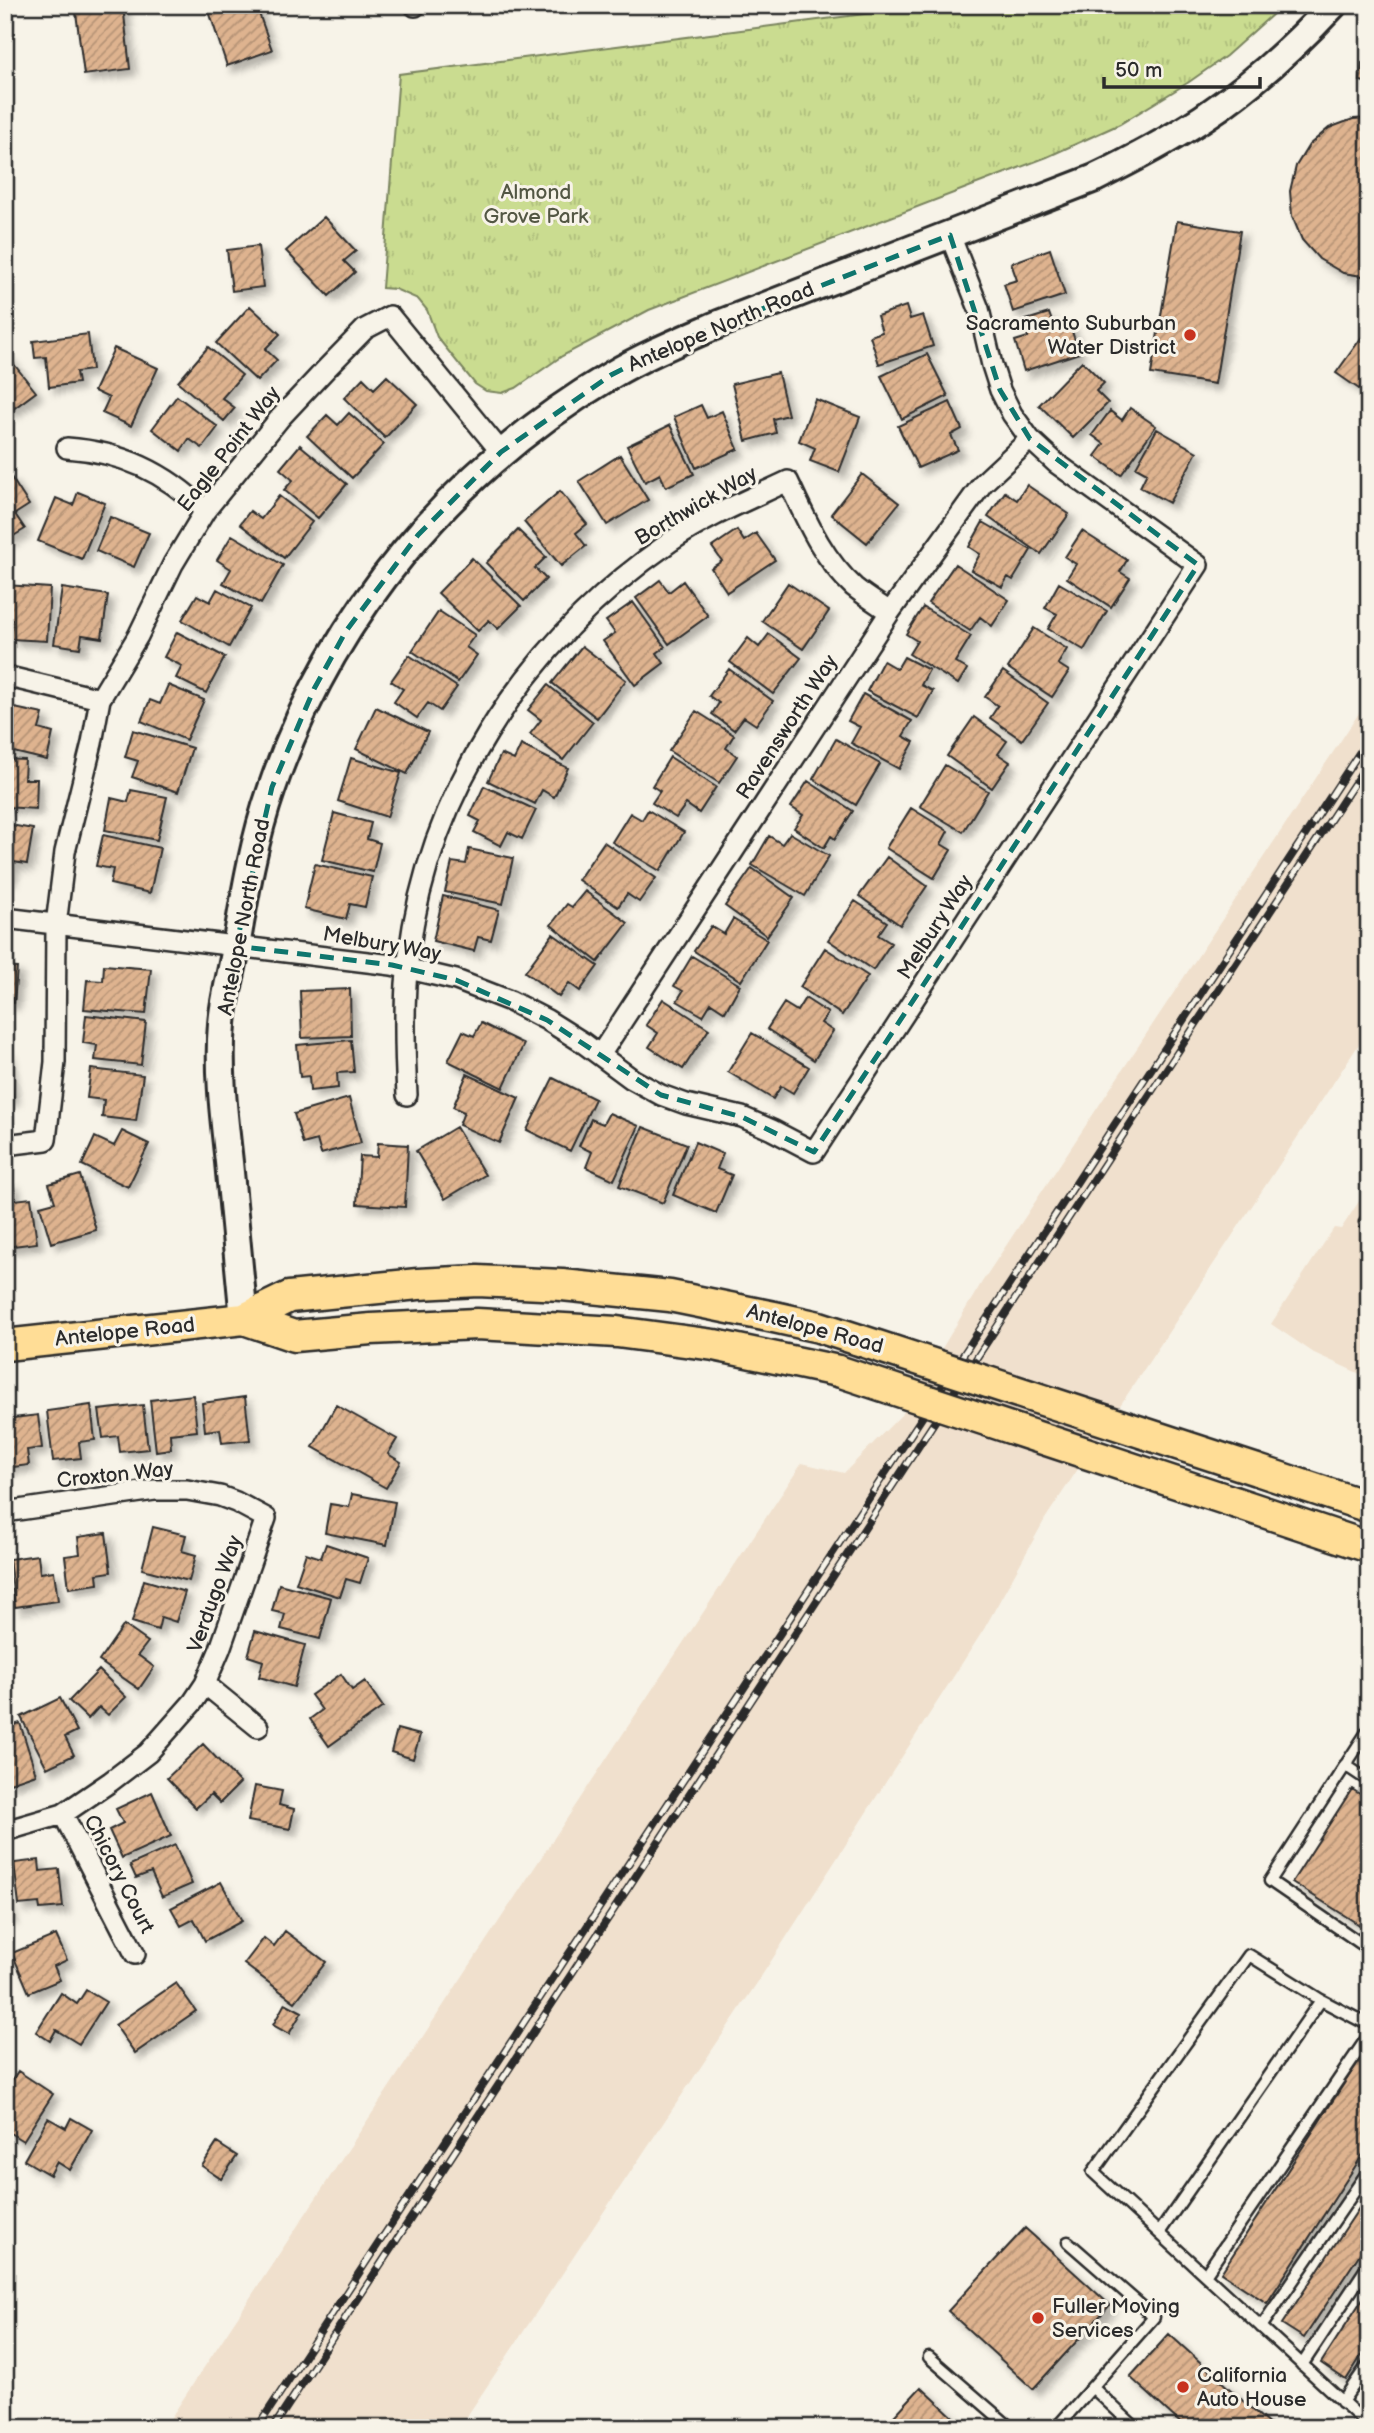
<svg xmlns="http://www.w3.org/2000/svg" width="1374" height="2433" font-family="'Balsamiq Sans',sans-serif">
<defs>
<pattern id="park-tufts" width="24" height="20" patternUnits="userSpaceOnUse" patternTransform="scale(1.75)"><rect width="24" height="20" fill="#cadc90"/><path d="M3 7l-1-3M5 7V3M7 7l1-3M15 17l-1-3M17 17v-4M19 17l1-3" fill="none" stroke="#aebd7c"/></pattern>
<pattern id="building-hatch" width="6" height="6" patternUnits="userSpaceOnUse" patternTransform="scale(1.75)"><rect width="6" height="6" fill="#deb38f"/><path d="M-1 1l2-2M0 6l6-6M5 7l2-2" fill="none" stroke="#b49275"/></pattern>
<filter id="shadow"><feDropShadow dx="6" dy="6" stdDeviation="3.5" flood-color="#0004"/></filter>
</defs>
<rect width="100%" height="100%" fill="#f7f3e8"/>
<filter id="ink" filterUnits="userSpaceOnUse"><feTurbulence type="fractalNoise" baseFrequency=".0143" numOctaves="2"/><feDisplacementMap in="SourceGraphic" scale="14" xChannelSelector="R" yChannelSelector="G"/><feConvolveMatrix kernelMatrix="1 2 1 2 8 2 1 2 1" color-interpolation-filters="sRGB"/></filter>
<g filter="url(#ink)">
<path fill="#f0e0cd" d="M1369,698V1029L1045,1519L984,1629L757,1983L459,2428H164L802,1463L844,1473L903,1413L982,1282Z
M1369,1186V1378L1314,1353L1271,1324L1334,1228L1341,1229Z"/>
<path fill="url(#park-tufts)" stroke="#7a845e" stroke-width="2" d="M934,5H1283L1226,56L1189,82L1120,124L1047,157L649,310L562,356L516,388L502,393L486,391L475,384L437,337L427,310L418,299L395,289L382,288L399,74Z"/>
<path fill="url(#building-hatch)" stroke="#2b2b2b" stroke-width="2" filter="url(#shadow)" d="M75,5H123L130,69L84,75Z
M207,5H256L272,50L227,66Z
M1362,63L1369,64V83L1360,81Z
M1369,118V277L1343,273L1319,259L1302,240L1292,216L1290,191L1296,166L1309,145L1329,128L1353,119Z
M324,217L356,251L344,261L355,272L329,296L286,251Z
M1177,221L1240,231L1215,384L1151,374Z
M258,246L263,287L232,291L227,250Z
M1050,249L1065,295L1013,312L1004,284L1017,280L1011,263Z
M250,306L280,334L265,349L277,360L257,381L216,343Z
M906,306L910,319L923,315L933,346L879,364L870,336L882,332L877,316Z
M1049,313L1054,327L1069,322L1079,353L1024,371L1015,341L1028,337L1023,321Z
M1369,327V376L1359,389L1336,373Z
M88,334L92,370L76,372L78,383L49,387L46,357L35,358L33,341Z
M208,347L242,375L222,398L235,408L224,421L178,382Z
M114,348L158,368L131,426L102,413L109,398L94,391Z
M5,353L36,392L9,412L5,407Z
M927,354L948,396L902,419L881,376Z
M1082,361L1104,383L1096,391L1108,403L1073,438L1039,405Z
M778,373L788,415L773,419L776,433L746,441L732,384Z
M387,376L417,404L385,438L344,398L363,378L374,389Z
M177,396L218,427L202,448L189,439L181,451L152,429Z
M815,399L860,417L839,472L810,461L815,448L799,441Z
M950,402L962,429L951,435L958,450L918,468L898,426Z
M701,405L707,418L722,411L738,449L696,468L674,417Z
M1130,408L1156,426L1121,475L1095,456L1104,444L1092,435L1110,411L1122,420Z
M349,413L384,444L352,478L307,436L327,415L338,425Z
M670,425L694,474L666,487L660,474L645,482L627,446Z
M1157,429L1197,452L1169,503L1140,487L1147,473L1136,467Z
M300,445L347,484L318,518L284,490L293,480L280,469Z
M620,455L648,500L607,525L579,481Z
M862,474L899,503L867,543L831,514Z
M11,477L29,505L15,514L25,529L5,541V480Z
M1027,485L1069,514L1041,554L988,517L1005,492L1017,500Z
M560,491L587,524L576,533L586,546L561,566L524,522Z
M78,492L105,503L82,559L38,541L56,498L73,505Z
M279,496L312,522L284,558L240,524L250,511L261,519Z
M110,517L149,533L134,567L96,551Z
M983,522L1031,550L1013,580L1008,577L1002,587L971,570L980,554L969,547Z
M518,530L546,557L535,568L546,579L524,601L486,563Z
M737,530L744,541L756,533L775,560L727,592L711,568L722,561L712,547Z
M1082,531L1127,560L1120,572L1130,578L1111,607L1067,578L1076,564L1065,557Z
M232,535L283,565L261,604L223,583L231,569L217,560Z
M472,558L521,606L498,629L489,620L478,631L438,593Z
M955,564L1009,600L992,626L980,617L970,631L928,603Z
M660,580L669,592L683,581L708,616L669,644L636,598Z
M788,583L829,611L803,649L762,621Z
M1059,583L1107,611L1084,650L1048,629L1057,614L1045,608Z
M5,585L50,588L47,641L11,639L12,620H5Z
M62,588L108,595L102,638L82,635L80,648L54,644Z
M217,589L251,608L229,647L182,620L197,595L210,602Z
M633,602L665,647L657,653L664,663L635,685L603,641L615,633L606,621Z
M923,607L971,636L955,662L967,669L958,684L909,654L917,641L906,634Z
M439,611L475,635L466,647L477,655L458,682L412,651Z
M1034,628L1067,649L1058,664L1069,671L1052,697L1008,668Z
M177,632L225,657L206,693L176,678L182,666L164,657Z
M769,634L801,658L773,694L730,662L748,638L759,647Z
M582,646L626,680L597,718L552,683Z
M409,655L457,687L440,711L428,703L417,718L394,702L403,689L391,681Z
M904,657L929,670L921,685L933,691L918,718L867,691L883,661L897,669Z
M729,669L773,701L756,725L744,717L734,730L712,714L719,703L709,696Z
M1003,671L1048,703L1022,740L990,718L998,706L985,697Z
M168,685L204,700L186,740L141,721L150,700L160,704Z
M548,685L593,722L563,760L530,734L541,720L528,710Z
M863,694L912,721L903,736L914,742L899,769L851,743L860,727L848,721Z
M5,706L43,714L39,729L53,733L47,760L5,750Z
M376,707L428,732L407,774L356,749Z
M696,711L734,735L726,748L737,756L719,783L669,751Z
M974,717L1007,741L998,754L1010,762L992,788L947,756Z
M133,730L192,748L178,792L132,777L138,761L125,757Z
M836,739L880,764L856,805L813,779Z
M521,745L568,768L554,797L542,790L535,804L488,781L501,754L514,760Z
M670,757L716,787L699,813L686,804L676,818L652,803L660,791L652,786Z
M351,758L401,773L387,817L338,801Z
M5,759L25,760L24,779H37L36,809L5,807Z
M945,765L988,791L963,832L920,806Z
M808,781L853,811L835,839L831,836L824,848L794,828L803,815L791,807Z
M484,786L536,810L522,839L508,832L501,846L474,832L480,821L470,816Z
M131,790L167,797L157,840L105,830L111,798L128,802Z
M911,808L948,831L941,844L951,850L934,878L886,848Z
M648,810L684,832L660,871L612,842L630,813L642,820Z
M334,813L371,823L367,839L380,843L373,872L322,860Z
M5,824L33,829L27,864L13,862L10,878L5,877Z
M790,833L829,856L805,896L752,865L769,836L782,844Z
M103,835L160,848L150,893L110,884L113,869L96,866Z
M604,842L656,878L639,902L627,894L618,907L578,880Z
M469,849L513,858L503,904L445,892L452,862L466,864Z
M887,857L927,886L900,925L859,896Z
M315,864L372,877L365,907L350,904L346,919L304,909Z
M752,868L794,898L767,936L725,906Z
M585,891L628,923L598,962L551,925L567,904L572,907Z
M443,896L499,910L491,940L478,937L474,951L433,941Z
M855,901L887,922L878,935L891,943L873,970L828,940Z
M733,919L767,940L741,981L694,951L711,926L724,934Z
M553,934L598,966L580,991L569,983L559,997L525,972Z
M825,948L868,976L842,1015L800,987Z
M692,956L740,985L725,1012L711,1003L703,1016L677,1001L683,991L674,986Z
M104,965L151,969L146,1014L84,1009L87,980L103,981Z
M5,967L17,968L14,1003L5,1002Z
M350,989L351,1036L302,1038L300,991Z
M805,998L828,1013L821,1023L833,1031L814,1060L767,1029L784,1003L797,1011Z
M663,999L709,1029L683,1069L649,1047L658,1033L646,1025Z
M86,1015L146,1022L141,1065L95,1060L97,1045L83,1043Z
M481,1023L524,1044L503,1088L448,1061L463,1031L474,1036Z
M752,1033L809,1067L793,1093L781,1086L773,1099L728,1072Z
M351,1040L354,1072L337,1073L338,1088L310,1091L309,1076L300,1077L297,1045Z
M5,1052H8L13,1098L5,1099Z
M91,1069L143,1075L136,1121L102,1117L104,1100L87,1098Z
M467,1074L519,1098L499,1143L459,1125L464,1112L453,1107Z
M553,1078L595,1099L570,1151L527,1130Z
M349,1098L361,1143L321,1154L317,1140L303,1144L294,1114Z
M609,1113L639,1126L614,1180L586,1167L592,1152L579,1146L591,1119L603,1124Z
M456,1127L485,1175L445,1199L416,1151Z
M643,1127L687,1144L663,1203L619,1186Z
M122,1131L149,1144L128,1187L82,1165L95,1137L114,1146Z
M695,1142L723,1154L717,1169L732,1175L716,1213L673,1195Z
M378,1143L408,1145L405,1207L357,1204L360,1156L377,1157Z
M80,1175L96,1230L51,1243L40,1206L55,1202L49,1184Z
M13,1183L15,1200L31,1198L37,1243L5,1247V1184Z
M193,1395L197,1431L170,1434L171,1449L156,1451L150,1400Z
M245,1397L250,1440L222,1443L220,1429L205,1431L202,1403Z
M91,1405L95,1440L79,1442L81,1458L53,1461L47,1411Z
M143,1405L148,1449L120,1452L118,1436L103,1438L99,1410Z
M336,1405L397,1439L388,1454L401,1462L386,1488L313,1447Z
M38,1415L42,1448L27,1450L29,1465L5,1468V1419Z
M352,1494L395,1502L387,1545L325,1533L330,1504L349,1507Z
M153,1527L186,1535L182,1551L196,1555L189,1581L142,1569Z
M106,1533L111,1572L97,1574L98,1584L69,1588L65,1556L80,1554L78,1537Z
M326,1544L368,1558L360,1583L346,1579L340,1597L296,1583L306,1553L321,1558Z
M38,1555L40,1573L54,1571L58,1601L15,1607L9,1559Z
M144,1580L185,1592L176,1622L161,1617L158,1630L132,1622Z
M279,1584L331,1598L320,1639L281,1629L285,1614L272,1611Z
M124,1625L148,1642L138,1655L154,1667L139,1689L99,1661Z
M255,1631L305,1645L294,1687L259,1677L263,1661L248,1656Z
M99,1670L126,1697L108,1715L99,1707L88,1719L69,1701Z
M341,1674L352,1690L365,1681L383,1707L329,1746L310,1719L322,1710L311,1695Z
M60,1698L77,1731L65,1737L74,1755L47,1768L21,1717Z
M20,1723L36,1774L10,1783L5,1770V1728Z
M397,1729L420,1735L413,1759L391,1752Z
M203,1744L240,1783L220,1803L211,1794L196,1808L167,1778Z
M255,1786L282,1791L279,1805L294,1809L290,1829L248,1821Z
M1352,1789L1369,1800V1931L1292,1882Z
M152,1792L171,1836L122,1858L109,1830L123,1823L116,1809Z
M175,1845L192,1884L162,1897L151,1872L136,1878L130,1865Z
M39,1860L40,1871L59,1869L63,1907L40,1909L39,1903L19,1905L14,1863Z
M221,1882L242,1921L205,1941L194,1919L181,1926L171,1908Z
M5,1892L11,1917L5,1919Z
M285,1931L326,1962L295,2002L244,1964L264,1938L274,1946Z
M56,1935L67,1960L54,1966L60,1980L29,1993L12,1953Z
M176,1983L196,2011L135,2053L115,2025Z
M86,1990L106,2002L79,2044L56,2030L50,2041L36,2032L61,1993L77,2004Z
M285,2003L302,2012L289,2034L273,2025Z
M1369,2045V2145L1267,2303L1221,2273Z
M18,2071L53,2094L23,2141L5,2130V2119L12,2108L5,2103V2091Z
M48,2118L66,2128L71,2118L92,2130L70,2170L57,2162L50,2175L24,2160Z
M217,2143L237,2156L221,2179L202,2166Z
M1369,2193V2240L1304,2338L1282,2324Z
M1025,2228L1110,2305L1033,2389L948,2311Z
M1369,2289V2344L1346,2380L1321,2363Z
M1169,2334L1273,2428H1186L1130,2377Z
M921,2387L965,2428H883Z"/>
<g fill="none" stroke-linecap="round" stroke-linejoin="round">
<defs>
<path id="service" d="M1369,1216L1365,1222L1369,1225
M1369,1729L1270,1881L1369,1949
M1345,1765L1369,1781
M1321,2000L1369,2025
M1159,2233L1321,2000L1249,1955L1093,2172L1369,2426
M1205,2275L1369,2035
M1261,2327L1369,2170
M929,2357L1011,2428
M1302,2365L1369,2264
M1092,2387L1136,2428
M1342,2402L1369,2363
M1056,2428L1154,2317L1068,2242"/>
<path id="minor" d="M415,5V6
M67,448C122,452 165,472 205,511
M5,676L100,699
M5,918L392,965L456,980L510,1001L547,1020L582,1042L632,1079L661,1095L686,1104L742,1117L772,1130L814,1152L1198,565L1056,463L1030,439L1012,414L1000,390L992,365L979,309L950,235
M600,1055L890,612L983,483L1030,439
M407,1095C405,1058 404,1021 406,984C418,804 524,643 670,542C706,517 748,500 788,481C806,519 822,558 854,587C865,596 878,604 890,612
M5,1145L46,1140L55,1062L56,925L65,852L92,743L100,699L138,636L173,564L205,511L280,418L325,370L365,329L390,316L501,452
M5,1512L155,1490H187L220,1496L236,1502L266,1518L220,1649L205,1684L193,1702L148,1753L110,1782L63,1814L5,1831
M205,1684L258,1727
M63,1814L135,1954"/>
<path id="secondary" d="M244,1319C239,1267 234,1215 229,1162C224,1117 218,1070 222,1024C224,998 232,972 236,947C245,893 254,839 272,788C331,615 453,469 610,376C645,355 682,340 719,324L1095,178C1132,160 1168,141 1203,118C1251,86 1294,47 1333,5"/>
<path id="primary" d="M244,1319L294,1336L371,1329L477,1324L617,1332L714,1345L838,1371
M5,1345L244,1319L289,1297L418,1284L478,1281L562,1285L670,1296L774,1317L819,1327L859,1340
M1257,1470L1369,1507
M1234,1502L1369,1547"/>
</defs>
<use href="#service" stroke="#2b2b2b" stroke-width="15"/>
<use href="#minor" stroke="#2b2b2b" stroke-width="24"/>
<use href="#secondary" stroke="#2b2b2b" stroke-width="32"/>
<use href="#primary" stroke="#2b2b2b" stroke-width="35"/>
<use href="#service" stroke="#f7f3e8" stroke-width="10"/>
<use href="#minor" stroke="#f7f3e8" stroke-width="19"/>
<use href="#secondary" stroke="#f7f3e8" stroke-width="26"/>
<use href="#primary" stroke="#ffdd96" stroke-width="30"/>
<defs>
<path id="rail" d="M257,2428L1369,738
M273,2428L1369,761"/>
</defs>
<use href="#rail" stroke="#2b2b2b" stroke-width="8"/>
<use href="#rail" stroke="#f7f3e8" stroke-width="5" stroke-dasharray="16" stroke-linecap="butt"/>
<defs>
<path id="primary-bridge" d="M859,1340L1257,1470
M838,1371L1234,1502"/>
</defs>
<use href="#primary-bridge" stroke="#2b2b2b" stroke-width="35" stroke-linecap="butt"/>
<use href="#primary-bridge" stroke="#ffdd96" stroke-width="30"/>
</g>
</g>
<path fill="none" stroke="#0f766e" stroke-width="5" stroke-dasharray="14 9" stroke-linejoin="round" d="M950,235L1000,390L1030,439L1198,565L814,1152L742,1117L661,1095L547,1020L456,980L392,965L236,946L272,787L314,689L346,631L418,535L501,452L611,375L670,345Z"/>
<g fill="#c8321e" stroke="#f7f3e8" stroke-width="2.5">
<circle cx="1190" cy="335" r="7"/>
<circle cx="1038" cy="2318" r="7"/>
<circle cx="1183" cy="2387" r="7"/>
</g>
<g text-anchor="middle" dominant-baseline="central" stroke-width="6" stroke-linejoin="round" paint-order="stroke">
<g font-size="21" fill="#535744" stroke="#f7f3e8">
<text x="536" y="192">Almond<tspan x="536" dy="24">Grove Park</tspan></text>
</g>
<g font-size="21" fill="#2b2b2b" stroke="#f7f3e8" text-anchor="start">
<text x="1176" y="323" text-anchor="end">Sacramento Suburban<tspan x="1176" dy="24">Water District</tspan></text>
<text x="1052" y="2306">Fuller Moving<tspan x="1052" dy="24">Services</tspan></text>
<text x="1197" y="2375">California<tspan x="1197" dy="24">Auto House</tspan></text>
</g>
<g font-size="21" fill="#2b2b2b" stroke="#f7f3e8">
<text transform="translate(721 327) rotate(-23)">Antelope North Road</text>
<text transform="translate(229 449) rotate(-52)">Eagle Point Way</text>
<text transform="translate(696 506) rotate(-30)">Borthwick Way</text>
<text transform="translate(787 727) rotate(-57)">Ravensworth Way</text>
<text transform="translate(244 917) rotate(-79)">Antelope North Road</text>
<text transform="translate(935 927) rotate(-57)">Melbury Way</text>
<text transform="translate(382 944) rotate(10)">Melbury Way</text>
<text transform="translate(815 1329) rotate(15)">Antelope Road</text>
<text transform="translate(125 1332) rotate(-6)">Antelope Road</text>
<text transform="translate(115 1475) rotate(-6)">Croxton Way</text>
<text transform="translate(215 1594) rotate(-70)">Verdugo Way</text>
<text transform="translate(119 1874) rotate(63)">Chicory Court</text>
</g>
</g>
<rect width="1374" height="2433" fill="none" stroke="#f7f3e8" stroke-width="28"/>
<rect x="14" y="14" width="1346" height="2405" fill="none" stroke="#2b2b2b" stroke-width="2.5" filter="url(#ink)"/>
<path d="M1104 77v10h156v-10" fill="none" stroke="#2b2b2b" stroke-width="3.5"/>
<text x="1115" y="77" font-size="21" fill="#2b2b2b" stroke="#f7f3e8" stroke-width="5" paint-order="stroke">50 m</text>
</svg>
